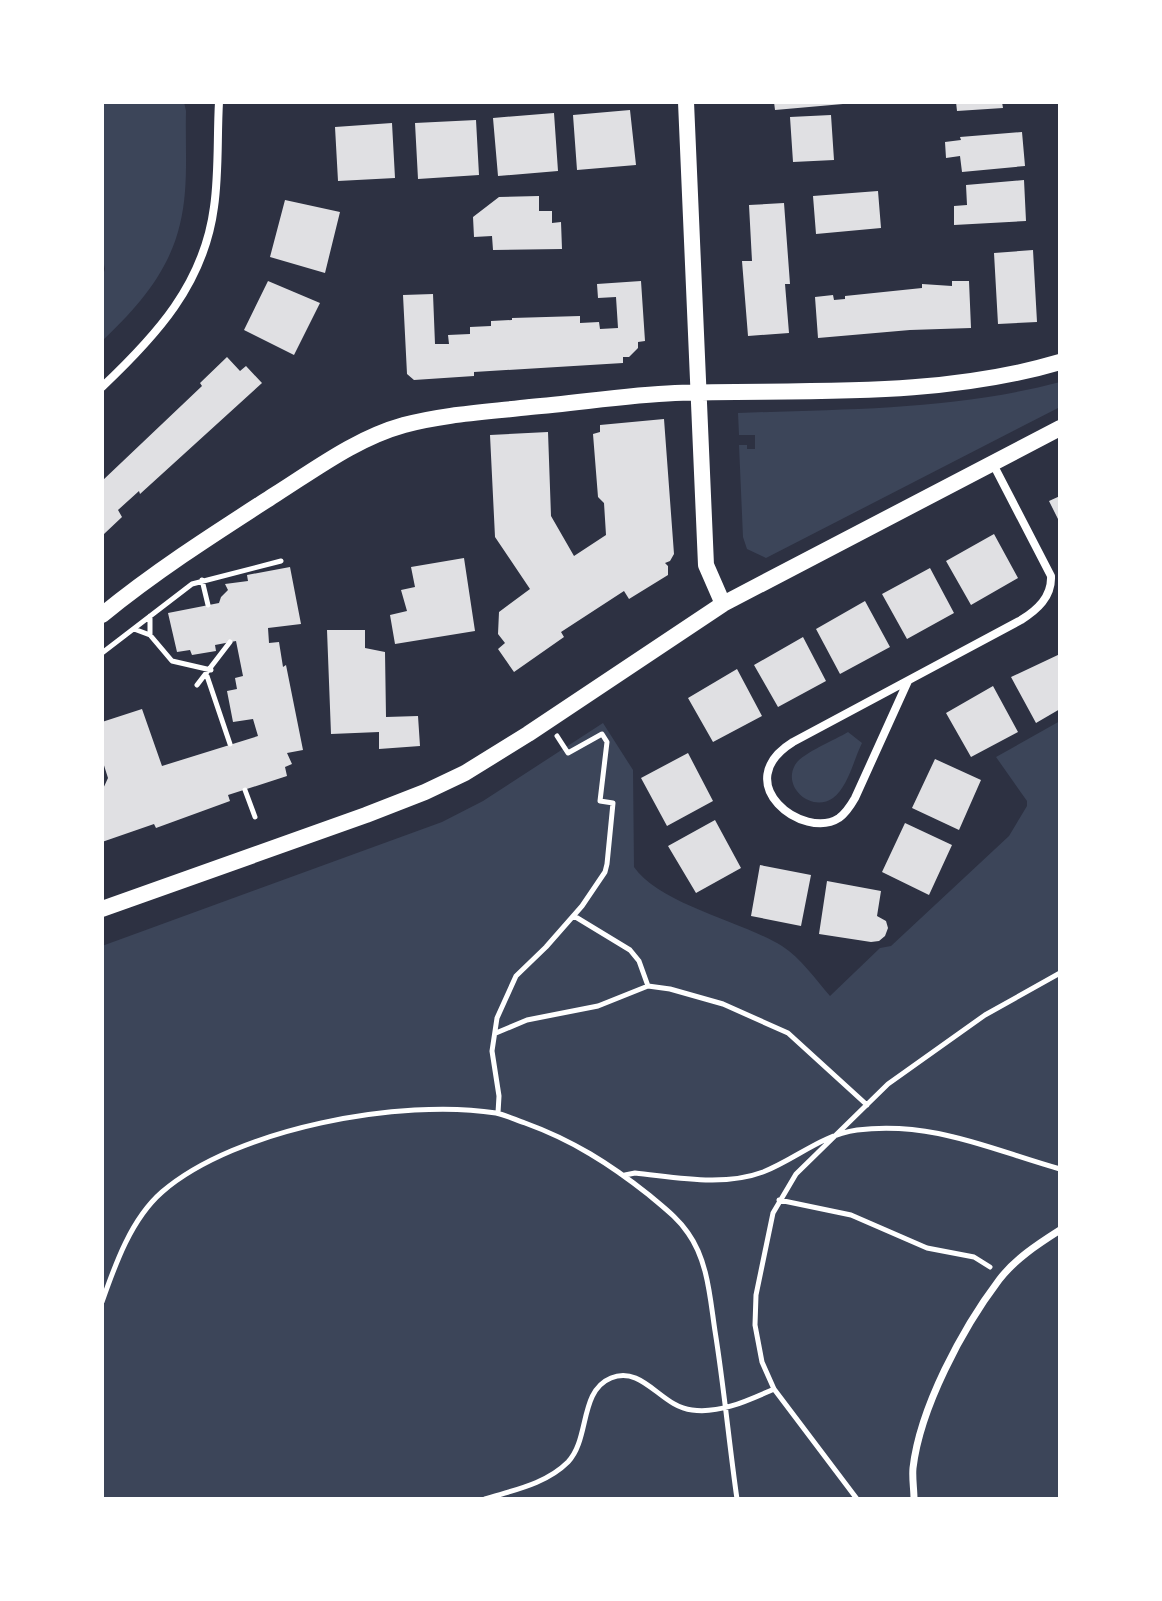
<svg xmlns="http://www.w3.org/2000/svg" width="1162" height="1601" font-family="Karla,sans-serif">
<rect width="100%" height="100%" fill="#2d3142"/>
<path fill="#3c4559" d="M102,102H184L186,111C185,148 189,188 180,224C169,272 137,308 102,341V278L105,269L102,255Z
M1060,382V407L766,558L747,549L743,537L739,445H747V449H755V435H739L738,413C846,409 955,410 1060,382Z
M1060,721V1499H102V946L442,822L483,801L603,723L633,770L634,867C659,904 744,922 782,946C800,957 816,980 830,996L880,948L891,946L1009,836L1027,806V801L996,757Z
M848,732L862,743C854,759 848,787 833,798C812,813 782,788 795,765C802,753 835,740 848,732Z"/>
<path fill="#e0e0e3" d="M774,102H843V104L775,110Z
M956,102H1002L1003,108L957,111Z
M630,110L636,165L577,170L573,115Z
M554,113L558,171L498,176L493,118Z
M831,115L834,160L793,162L790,117Z
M476,120L479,175L418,179L415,123Z
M392,123L395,178L338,181L335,127Z
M1022,132L1025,166L962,172L960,156L946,158L945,142L961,140L960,137Z
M1024,180L1026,221L954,225V206L967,205L966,185Z
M878,191L881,228L816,234L813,196Z
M539,196V211H552V223L561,222L562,249L493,250L492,236L474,237L473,217L499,197Z
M285,200L340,212L325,273L270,257Z
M784,203L790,284H785L789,333L748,336L742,261H752L749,205Z
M1033,250L1037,322L998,324L994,253Z
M268,281L320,303L294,355L244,330Z
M641,281L645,341L638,342V348L629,357H623V363L474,372V376L414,380L407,374L403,295L433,294L435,344H449L448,335L470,334V327L491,326V321L512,320V318L580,316V323L599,322L600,329L618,328L616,297L598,298L597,284Z
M952,281H969L971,328L910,330L818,338L815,297L833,295L834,300L845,299V296L922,288V284L952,286Z
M227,357L240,371L246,366L262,383L140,494L139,491L118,510L122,517L104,534L102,481L202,386L200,383Z
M664,419L674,554L670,561L665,563L668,566V575L629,599L624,591L561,632L564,637L514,672L498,649L505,643L498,634L499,612L530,589L495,537L490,435L548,432L551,516L574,556L606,535L604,503L598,497L593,434L600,432V425Z
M1060,496V523L1049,501Z
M994,534L1018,578L971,605L946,561Z
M464,558L475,631L395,644L390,615L407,611L401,590L415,587L411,567Z
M290,567L301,624L268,628L269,643L279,642L283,667L286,665L303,750L287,753L292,764L285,767L287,776L228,795L230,801L156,828L154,824L102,842V791L108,778L102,759V722L142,709L162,766L258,736L253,719L233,722L227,691L237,689L235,678L243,676L236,641L215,645L216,651L192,655L190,650L177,652L168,613L219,603L221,597L228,590L225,584L248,581L247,575Z
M930,568L954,613L907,639L882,594Z
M865,601L890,647L840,674L816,629Z
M327,630H365V648L385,652L386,717L418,716L420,746L379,749V732L331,734Z
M803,637L826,681L778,707L754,665Z
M1060,654V709L1036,723L1011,677Z
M737,669L762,716L713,742L688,698Z
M993,686L1018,732L971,757L946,713Z
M688,753L713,801L667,826L641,778Z
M935,759L981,780L959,830L912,808Z
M715,820L741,868L696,893L668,846Z
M905,823L952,845L929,895L882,872Z
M760,865L811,875L801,926L751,916Z
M827,881L881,891L877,916L886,921L888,928L885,936L879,941L871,942L819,934Z"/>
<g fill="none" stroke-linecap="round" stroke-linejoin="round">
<path stroke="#fff" stroke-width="5" d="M202,580L208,605
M134,629L150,635V616
M150,635L172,661L211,670
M102,653L192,584L281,561
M207,676L230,744
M197,685L230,642
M245,790L255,817
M574,916L630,950L639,961L648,986
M496,1033L527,1020L598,1006L648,986L670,989L723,1004L788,1033L867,1105
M498,1113L499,1096L492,1051L497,1018L516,976L546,947L582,906L605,872L607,864L613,803L600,801L607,742L602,734L568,753L557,736
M625,1175L635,1173C675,1177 723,1187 763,1172C796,1159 821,1135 857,1130C934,1121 989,1149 1060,1169
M779,1200L851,1215L927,1248L974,1257L990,1267
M102,1302C115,1265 131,1219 162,1192C236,1128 402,1098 496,1113C506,1115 516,1120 525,1123C572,1140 610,1164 649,1195C663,1207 678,1218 688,1233C708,1261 710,1298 715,1331C724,1387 729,1443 737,1499
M485,1499C514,1490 546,1484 568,1462C590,1439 579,1391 611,1378C643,1365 661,1407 692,1410C720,1414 749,1400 774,1389
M857,1499L774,1389L762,1362L755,1325L756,1295L773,1213L796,1174L888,1084L985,1015L1060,973"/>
<path stroke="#fff" stroke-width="7" d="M914,1499C914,1489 912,1478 913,1468C920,1408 962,1329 999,1280C1015,1259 1038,1244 1060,1230"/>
<path stroke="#fff" stroke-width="8" d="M102,387C156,336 204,284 214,207C219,173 217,137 219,102
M908,681L855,798C851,805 846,813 839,818C804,841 727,783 793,742L1021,620C1037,610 1052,597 1051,576L993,464"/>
<path stroke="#fff" stroke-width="16" d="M686,102L706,565L723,604
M102,615C157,570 217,532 276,494C317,468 357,438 404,425C445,414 488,412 530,407C578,403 627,395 675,393C803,389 935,399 1060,362
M102,909L366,815L425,792L465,773L528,734L723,604L1060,428"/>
</g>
<rect width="1162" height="1601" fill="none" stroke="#ffffff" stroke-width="208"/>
</svg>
